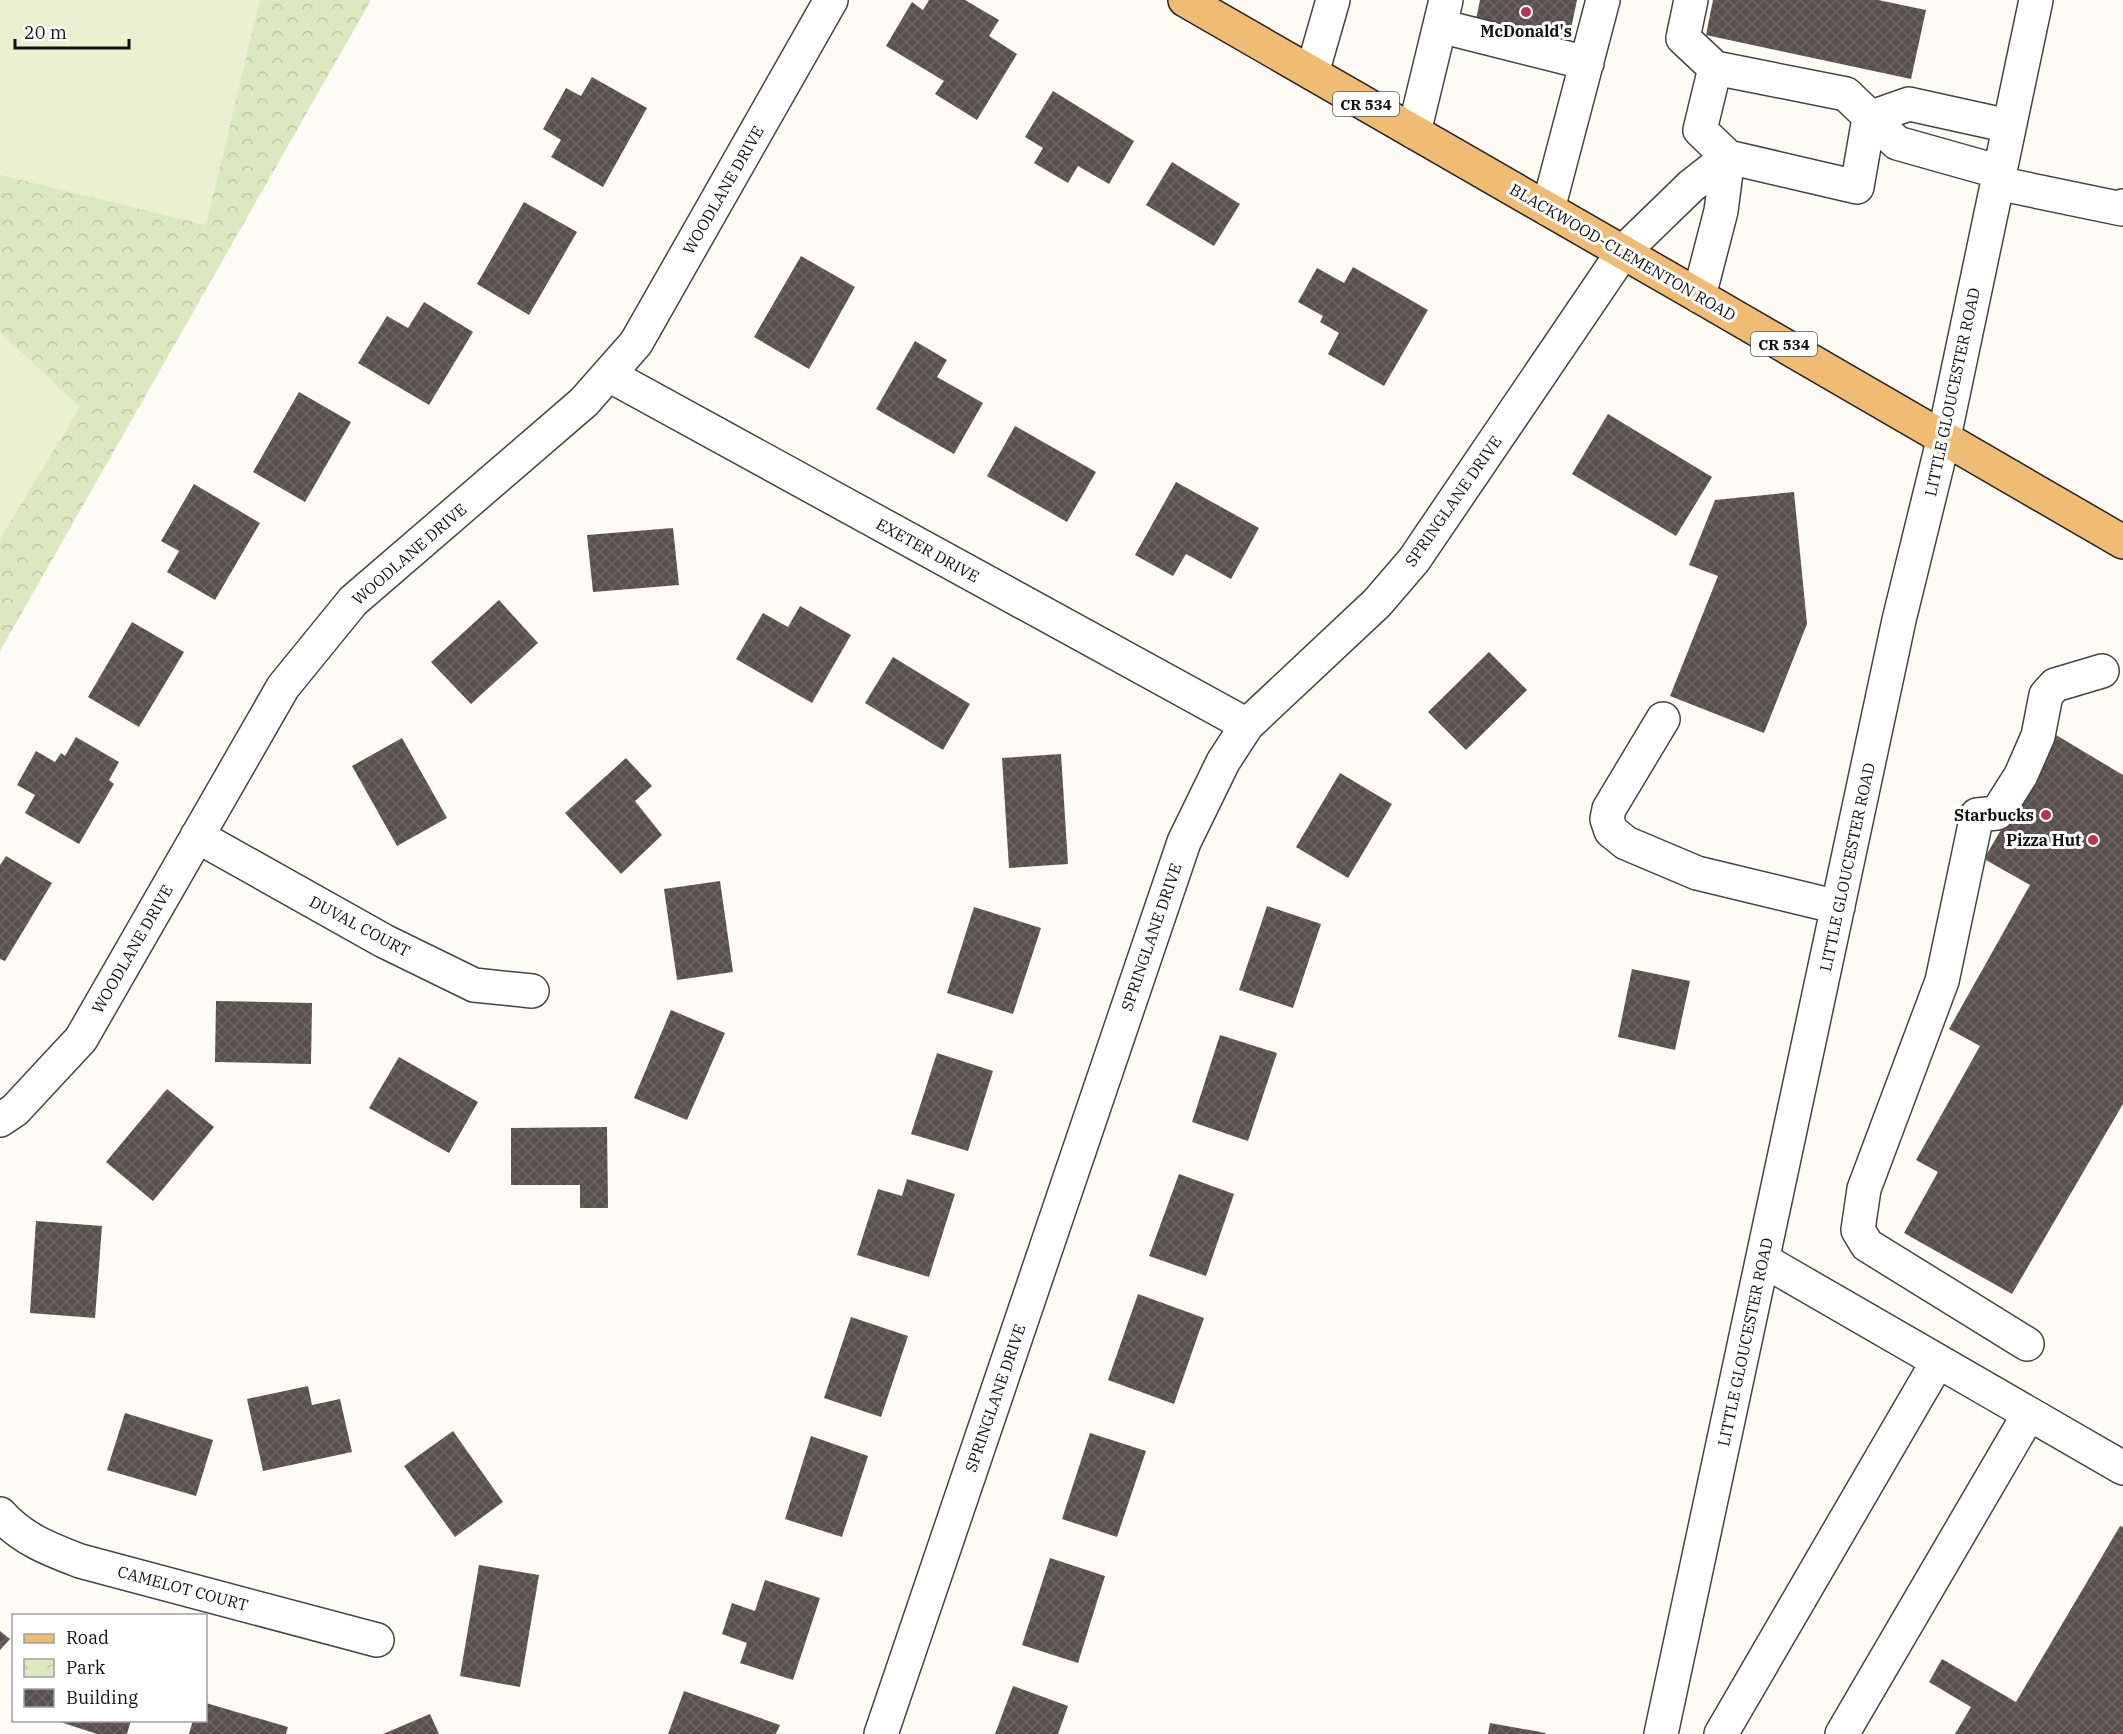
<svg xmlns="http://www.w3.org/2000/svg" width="2123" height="1734" font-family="'IBM Plex Serif',serif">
<defs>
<pattern id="park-crowns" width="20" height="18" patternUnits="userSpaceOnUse" patternTransform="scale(1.5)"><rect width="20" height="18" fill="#dce8c0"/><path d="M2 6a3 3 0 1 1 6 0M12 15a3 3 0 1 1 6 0" fill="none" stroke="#bcc6a4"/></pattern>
<pattern id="building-cross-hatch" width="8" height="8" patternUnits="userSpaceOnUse" patternTransform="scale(1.5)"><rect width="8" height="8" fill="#59504e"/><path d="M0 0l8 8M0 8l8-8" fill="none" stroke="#6c6563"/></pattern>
</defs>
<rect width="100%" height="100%" fill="#fefbf5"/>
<path fill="url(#park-crowns)" d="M0,0H371L0,651Z"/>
<path fill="#ebf0d1" d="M0,0H260L206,225L0,175Z
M0,332L80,407L0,539Z"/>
<path fill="url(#building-cross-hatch)" d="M929,0H965L999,20L989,36L1017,54L977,120L935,94L944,81L886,46L912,2L923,10Z
M1480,0H1577L1568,43L1475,24Z
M1713,0H1878L1926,10L1911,79L1706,35Z
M592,77L647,108L603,187L551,157L561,140L543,129L566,88L581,96Z
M1053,91L1134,141L1109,184L1078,166L1068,183L1034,163L1043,148L1025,137Z
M1172,162L1240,204L1214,246L1146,205Z
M524,202L577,232L529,315L477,284Z
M801,256L855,287L809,369L754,337Z
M1353,267L1428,310L1384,386L1328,354L1339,333L1320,322L1323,316L1298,302L1317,268L1344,283Z
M424,302L473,332L429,405L358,363L387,316L408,328Z
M915,341L947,360L937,377L983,403L954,454L876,409Z
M299,392L351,422L305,502L253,472Z
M1608,414L1712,477L1676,536L1572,474Z
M1015,426L1096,472L1067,522L987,476Z
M1176,482L1259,528L1231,579L1186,554L1173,576L1135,555Z
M194,484L260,523L215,600L167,572L179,551L161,541Z
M1794,492L1807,624L1764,733L1670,696L1718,576L1689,565L1715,500Z
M673,528L679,585L593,592L587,535Z
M499,600L538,643L471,704L431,662Z
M800,606L851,635L812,703L736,659L763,613L788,627Z
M132,622L184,652L139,727L88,697Z
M1489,652L1527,690L1466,750L1428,712Z
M893,657L970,704L943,750L865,703Z
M2056,735L2123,775V1104L2012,1294L1904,1233L1938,1172L1916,1160L1980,1046L1949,1029L2030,885L1984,859Z
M76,737L119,762L109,780L114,784L79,844L25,813L35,795L17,785L36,751L55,762L61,753L65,756Z
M402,738L447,818L397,846L352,766Z
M1061,754L1068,864L1009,868L1002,758Z
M626,758L652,786L635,801L662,835L621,874L565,813Z
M1340,773L1392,804L1348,878L1296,847Z
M6,856L52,883L5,961L0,959V865Z
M720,881L733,972L677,980L664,889Z
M1267,906L1321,924L1293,1008L1239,990Z
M974,907L1041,928L1013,1014L947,993Z
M1632,969L1690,981L1675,1050L1618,1037Z
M216,1001L312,1003L311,1064L215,1062Z
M671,1010L725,1033L687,1120L634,1098Z
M1220,1035L1277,1053L1248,1141L1192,1122Z
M937,1053L993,1071L968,1151L911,1134Z
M399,1057L478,1102L449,1153L369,1108Z
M167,1089L214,1127L153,1201L106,1162Z
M607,1127L608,1208H580V1185H511V1128Z
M1179,1174L1234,1194L1206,1276L1149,1256Z
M907,1179L955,1194L929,1277L857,1255L878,1189L902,1196Z
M36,1221L102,1226L95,1318L30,1313Z
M1138,1294L1204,1318L1174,1404L1108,1380Z
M851,1317L908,1336L881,1417L824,1398Z
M308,1386L312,1405L340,1399L352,1452L263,1471L247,1399Z
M125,1413L213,1440L196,1496L107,1470Z
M453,1431L503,1502L455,1537L404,1466Z
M1090,1433L1146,1451L1117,1537L1062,1519Z
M811,1436L868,1456L842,1537L785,1519Z
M2120,1526L2123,1527V1734H1955L1971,1707L1929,1682L1942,1659L2016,1702Z
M1050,1558L1105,1576L1078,1663L1022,1645Z
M479,1565L539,1575L520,1687L460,1676Z
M765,1580L820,1598L793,1680L740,1663L747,1643L722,1634L732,1603L755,1611Z
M0,1631L10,1639L0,1650Z
M1013,1686L1068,1706L1058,1734H995Z
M684,1691L780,1725L776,1734H668Z
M206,1703L288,1727L286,1734H189L193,1720H206Z
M430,1714L439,1734H383Z
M54,1720H131L127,1734H97Z
M1490,1723L1546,1733L1545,1734H1488Z"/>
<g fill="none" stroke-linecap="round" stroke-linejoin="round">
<defs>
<path id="minor" d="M1691,0L1683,38L1715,68L1846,94L1897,143L2000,172
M1440,26L1587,63
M1715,68L1700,130L1728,157L1857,187L1869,118
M1312,73L1333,0
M1869,118L1909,104L2009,126
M1414,132L1446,0
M1997,183L2122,209L2123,206
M1548,209L1603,0
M1699,296L1721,211L1728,157
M609,375L1247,725
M1663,719L1609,809L1607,819L1611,831L1626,843L1697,873L1838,907
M197,836L384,941L474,985L532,991
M0,1120L15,1110L81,1039L283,687L353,601L584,402L636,343L831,0
M1763,1260L2123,1468
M2027,1344L1867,1245L1858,1230L1864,1189L1942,981L1977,815L1997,813L2021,775L2038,736L2046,695L2055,685L2102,671
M0,1514C22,1539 49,1549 80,1561L377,1640
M881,1734L1184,842L1223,762L1247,725L1377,603L1414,560L1623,252L1691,186L1728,157
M1661,1734L1899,620L1944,437L2036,0
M1721,1734L1938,1361
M1842,1734L2029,1414"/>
<path id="major" d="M1185,0L1699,296L2123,542"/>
</defs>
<use href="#minor" stroke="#444" stroke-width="36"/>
<use href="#major" stroke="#222" stroke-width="36"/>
<use href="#minor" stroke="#fff" stroke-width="33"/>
<use href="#major" stroke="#f0bc74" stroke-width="33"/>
</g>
<g fill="#ba304f" stroke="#fff" stroke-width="2">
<circle cx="1526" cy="12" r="6"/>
<circle cx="2046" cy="815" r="6"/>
<circle cx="2093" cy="840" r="6"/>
</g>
<g text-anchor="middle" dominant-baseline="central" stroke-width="6" stroke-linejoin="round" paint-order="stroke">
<g fill="#fff" stroke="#585858" stroke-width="1.5">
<rect x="1333" y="92" width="66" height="24" rx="4.5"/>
<rect x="1751" y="332" width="66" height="24" rx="4.5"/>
</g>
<g font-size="15" font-weight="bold" fill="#111">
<text x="1366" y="104">CR 534</text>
<text x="1784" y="344">CR 534</text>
</g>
<g font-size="16" font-weight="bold" fill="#111" stroke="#fff" text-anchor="end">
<text x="1526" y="31" text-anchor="middle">McDonald's</text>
<text x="2034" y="815">Starbucks</text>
<text x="2081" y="840">Pizza Hut</text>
</g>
<g font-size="16" fill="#111" stroke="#fff">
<text transform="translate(723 190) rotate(-60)">WOODLANE DRIVE</text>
<text transform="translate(1623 252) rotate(30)">BLACKWOOD-CLEMENTON ROAD</text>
<text transform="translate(1952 392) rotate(-78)">LITTLE GLOUCESTER ROAD</text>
<text transform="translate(1453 501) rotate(-55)">SPRINGLANE DRIVE</text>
<text transform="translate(928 550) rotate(29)">EXETER DRIVE</text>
<text transform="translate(409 554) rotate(-41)">WOODLANE DRIVE</text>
<text transform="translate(1847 867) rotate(-78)">LITTLE GLOUCESTER ROAD</text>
<text transform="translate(360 926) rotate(28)">DUVAL COURT</text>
<text transform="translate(1151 937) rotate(-71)">SPRINGLANE DRIVE</text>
<text transform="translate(132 949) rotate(-60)">WOODLANE DRIVE</text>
<text transform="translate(1745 1342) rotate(-78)">LITTLE GLOUCESTER ROAD</text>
<text transform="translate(995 1398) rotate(-71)">SPRINGLANE DRIVE</text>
<text transform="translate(183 1588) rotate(15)">CAMELOT COURT</text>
</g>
</g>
<rect x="12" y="1614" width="195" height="108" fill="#ffffff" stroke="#a0a0a0" stroke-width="1.5"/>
<rect x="24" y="1634" width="30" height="9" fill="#f0bc74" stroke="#a0a0a0" stroke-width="1.5"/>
<text x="66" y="1644" font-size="18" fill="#111111">Road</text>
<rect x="24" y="1659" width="30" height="18" fill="url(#park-crowns)" stroke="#a0a0a0" stroke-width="1.5"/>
<text x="66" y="1674" font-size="18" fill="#111111">Park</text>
<rect x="24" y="1689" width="30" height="18" fill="url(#building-cross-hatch)" stroke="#a0a0a0" stroke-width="1.5"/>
<text x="66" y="1704" font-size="18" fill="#111111">Building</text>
<path d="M15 39v9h114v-9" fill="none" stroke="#111111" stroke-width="3"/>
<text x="24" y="39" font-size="18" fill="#111111" stroke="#ffffff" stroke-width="4.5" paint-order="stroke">20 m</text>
</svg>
